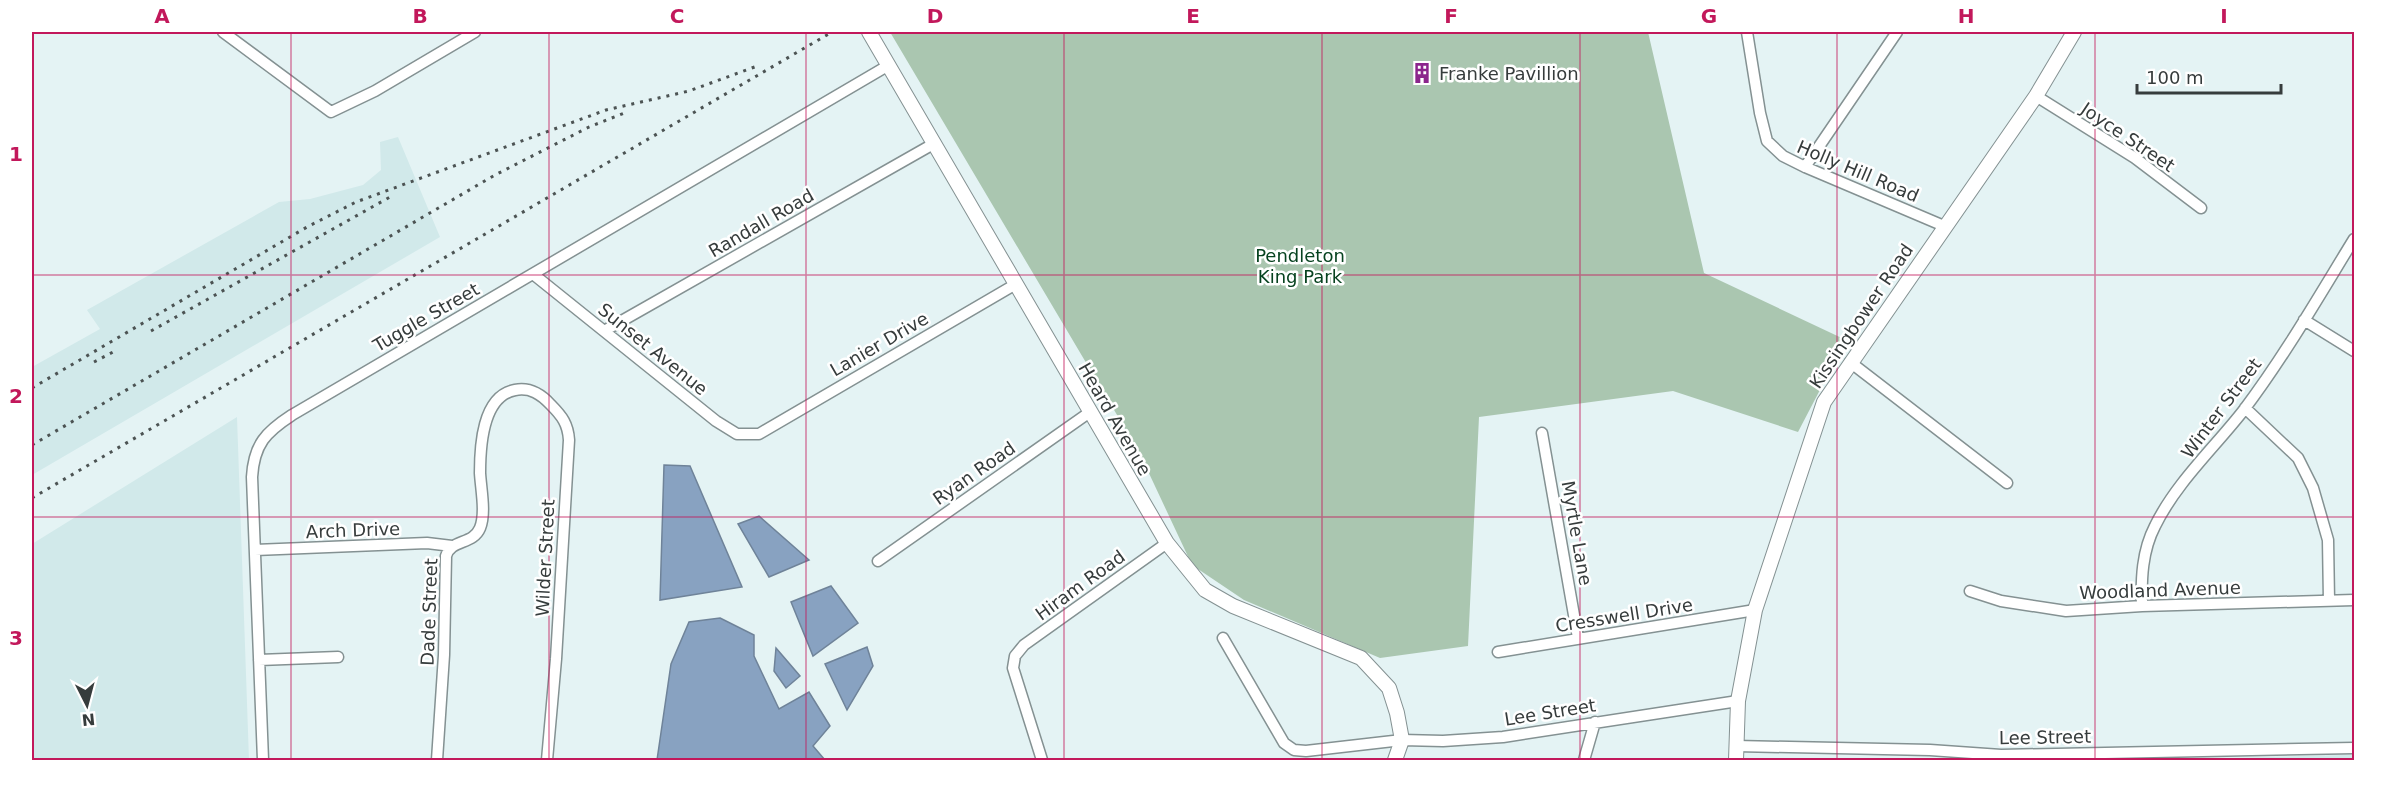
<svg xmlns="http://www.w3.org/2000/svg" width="2386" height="792" font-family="'DejaVu Sans',sans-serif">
<rect width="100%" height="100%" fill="#e4f3f4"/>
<path fill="#d1e9ea" d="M398,137L440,237L32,475V367L100,329L87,310L279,202L310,199L363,185L381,170L380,142Z
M237,417L249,760H32V544Z
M2343,755H2354V760H2160Z"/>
<path fill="#aac6b0" d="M890,32H1648L1704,273L1846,340L1798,432L1673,391L1479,417L1468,646L1380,658L1244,600L1192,565L1139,452Z"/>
<path fill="#88a2c1" stroke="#6f8399" stroke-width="1.5" d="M664,465L690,466L742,587L660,600Z
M759,516L809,560L769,577L738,524Z
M831,586L858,623L813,656L791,602Z
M720,618L754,635V656L779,709L809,692L830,726L813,746L825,760H657L671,664L689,622Z
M867,647L873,666L847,710L825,664Z
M776,648L800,676L786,688L774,671Z"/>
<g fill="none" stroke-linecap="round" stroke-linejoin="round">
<defs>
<path id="street" d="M223,32L331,112L375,91L475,32
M1747,32L1760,113L1767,141L1783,156L1805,167L1944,226
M2036,96L2135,158L2201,208
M1805,167L1897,32
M533,274L716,421L737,434H759L1016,284
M2304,320L2354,351
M604,331L935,143
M1850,362L2007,483
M2245,408L2298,458L2313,488L2328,540L2329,601
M1542,433L1578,638
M255,550L427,543L452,546
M878,561L1090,412
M1970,591L2001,601L2066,611L2142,606L2354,600
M2142,606C2141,579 2142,551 2155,526C2176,483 2214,448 2243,411C2284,357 2319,296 2354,239
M1223,638L1284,743L1294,750L1306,751L1402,740L1443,741L1503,737L1738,701
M1498,652L1755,610
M259,660L338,657
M1736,746L1930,750L2001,755L2354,748
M263,760L252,477C254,444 266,432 292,415L889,65
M437,760L444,655L446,556C451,539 473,545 480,528C486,513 481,490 480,473C480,447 482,396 515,390C530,387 541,394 551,405C562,416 568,424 569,440L556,659L547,760
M1042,760L1013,668L1015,656L1024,645L1167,543
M1584,760L1595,722"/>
<path id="secondary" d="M869,32L1167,543L1205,590L1233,606L1361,658L1389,688L1397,713L1402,740L1395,760
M1736,760L1738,701L1755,610L1824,402L2036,96L2074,32"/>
</defs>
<use href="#street" stroke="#849192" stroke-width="13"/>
<use href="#secondary" stroke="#849192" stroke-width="16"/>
<use href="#street" stroke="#fff" stroke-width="10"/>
<use href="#secondary" stroke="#fff" stroke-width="14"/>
<path stroke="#4c5353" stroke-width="3" stroke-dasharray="3 6" stroke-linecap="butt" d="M151,331L390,197
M94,362L113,352
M32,388L307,227L356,202L606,110L689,91L760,65
M32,445L495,175L589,127L627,112
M32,498L832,32"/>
</g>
<path fill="none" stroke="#c2185b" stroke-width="1.5" stroke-opacity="0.55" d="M291,32V760M549,32V760M806,32V760M1064,32V760M1322,32V760M1580,32V760M1837,32V760M2095,32V760M32,275H2354M32,517H2354"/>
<defs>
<symbol id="building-bare" viewBox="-9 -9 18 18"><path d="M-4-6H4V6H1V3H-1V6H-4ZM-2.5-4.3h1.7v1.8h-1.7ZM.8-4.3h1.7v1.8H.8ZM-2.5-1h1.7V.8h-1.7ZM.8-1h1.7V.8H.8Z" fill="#8b258c" stroke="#fff" stroke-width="2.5" paint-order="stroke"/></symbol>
</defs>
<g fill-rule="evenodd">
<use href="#building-bare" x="1407" y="58" width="30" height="30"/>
</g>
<g text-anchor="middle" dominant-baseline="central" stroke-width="5" stroke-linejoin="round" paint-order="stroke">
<g font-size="18" fill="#363c3c" stroke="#fff" text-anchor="start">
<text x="1439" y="73">Franke Pavillion</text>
</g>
<g font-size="18" fill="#363c3c" stroke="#fff">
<text transform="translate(2128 137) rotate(34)">Joyce Street</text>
<text transform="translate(1858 171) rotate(23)">Holly Hill Road</text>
<text transform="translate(761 223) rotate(-30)">Randall Road</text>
<text transform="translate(1861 316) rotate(-56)">Kissingbower Road</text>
<text transform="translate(426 317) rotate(-30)">Tuggle Street</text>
<text transform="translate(879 344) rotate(-30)">Lanier Drive</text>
<text transform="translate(653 349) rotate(39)">Sunset Avenue</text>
<text transform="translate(2221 408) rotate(-53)">Winter Street</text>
<text transform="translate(1115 419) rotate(60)">Heard Avenue</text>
<text transform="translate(974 473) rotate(-35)">Ryan Road</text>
<text transform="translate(353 530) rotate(-2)">Arch Drive</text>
<text transform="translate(1577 533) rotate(80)">Myrtle Lane</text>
<text transform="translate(545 558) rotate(-87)">Wilder Street</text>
<text transform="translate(1080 585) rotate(-36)">Hiram Road</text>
<text transform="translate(2160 590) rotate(-2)">Woodland Avenue</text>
<text transform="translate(429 612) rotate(-88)">Dade Street</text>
<text transform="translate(1624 615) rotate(-9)">Cresswell Drive</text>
<text transform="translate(1550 712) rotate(-9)">Lee Street</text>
<text transform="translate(2045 737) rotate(-1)">Lee Street</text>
</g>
<g font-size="18" fill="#06421f" stroke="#fff">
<text x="1300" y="255">Pendleton<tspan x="1300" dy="21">King Park</tspan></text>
</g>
</g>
<rect width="2386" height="792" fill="none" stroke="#ffffff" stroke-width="66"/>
<g transform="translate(87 705) rotate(174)" stroke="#ffffff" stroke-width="4.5" paint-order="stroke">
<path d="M0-4.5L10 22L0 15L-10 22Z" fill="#363c3c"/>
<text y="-9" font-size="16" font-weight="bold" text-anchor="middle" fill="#363c3c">N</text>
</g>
<path d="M2137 84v9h144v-9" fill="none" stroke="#363c3c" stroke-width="3"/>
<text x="2146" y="84" font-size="18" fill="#363c3c" stroke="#ffffff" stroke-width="4.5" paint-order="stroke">100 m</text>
<rect x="33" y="33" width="2320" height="726" fill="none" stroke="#c2185b" stroke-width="2"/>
<g font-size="20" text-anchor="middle" font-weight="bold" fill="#c2185b">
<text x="162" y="23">A</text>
<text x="420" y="23">B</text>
<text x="677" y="23">C</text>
<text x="935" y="23">D</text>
<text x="1193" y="23">E</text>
<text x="1451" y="23">F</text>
<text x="1709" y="23">G</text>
<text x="1966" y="23">H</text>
<text x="2224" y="23">I</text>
<text x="16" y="161">1</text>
<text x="16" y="403">2</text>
<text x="16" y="645">3</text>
</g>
</svg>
